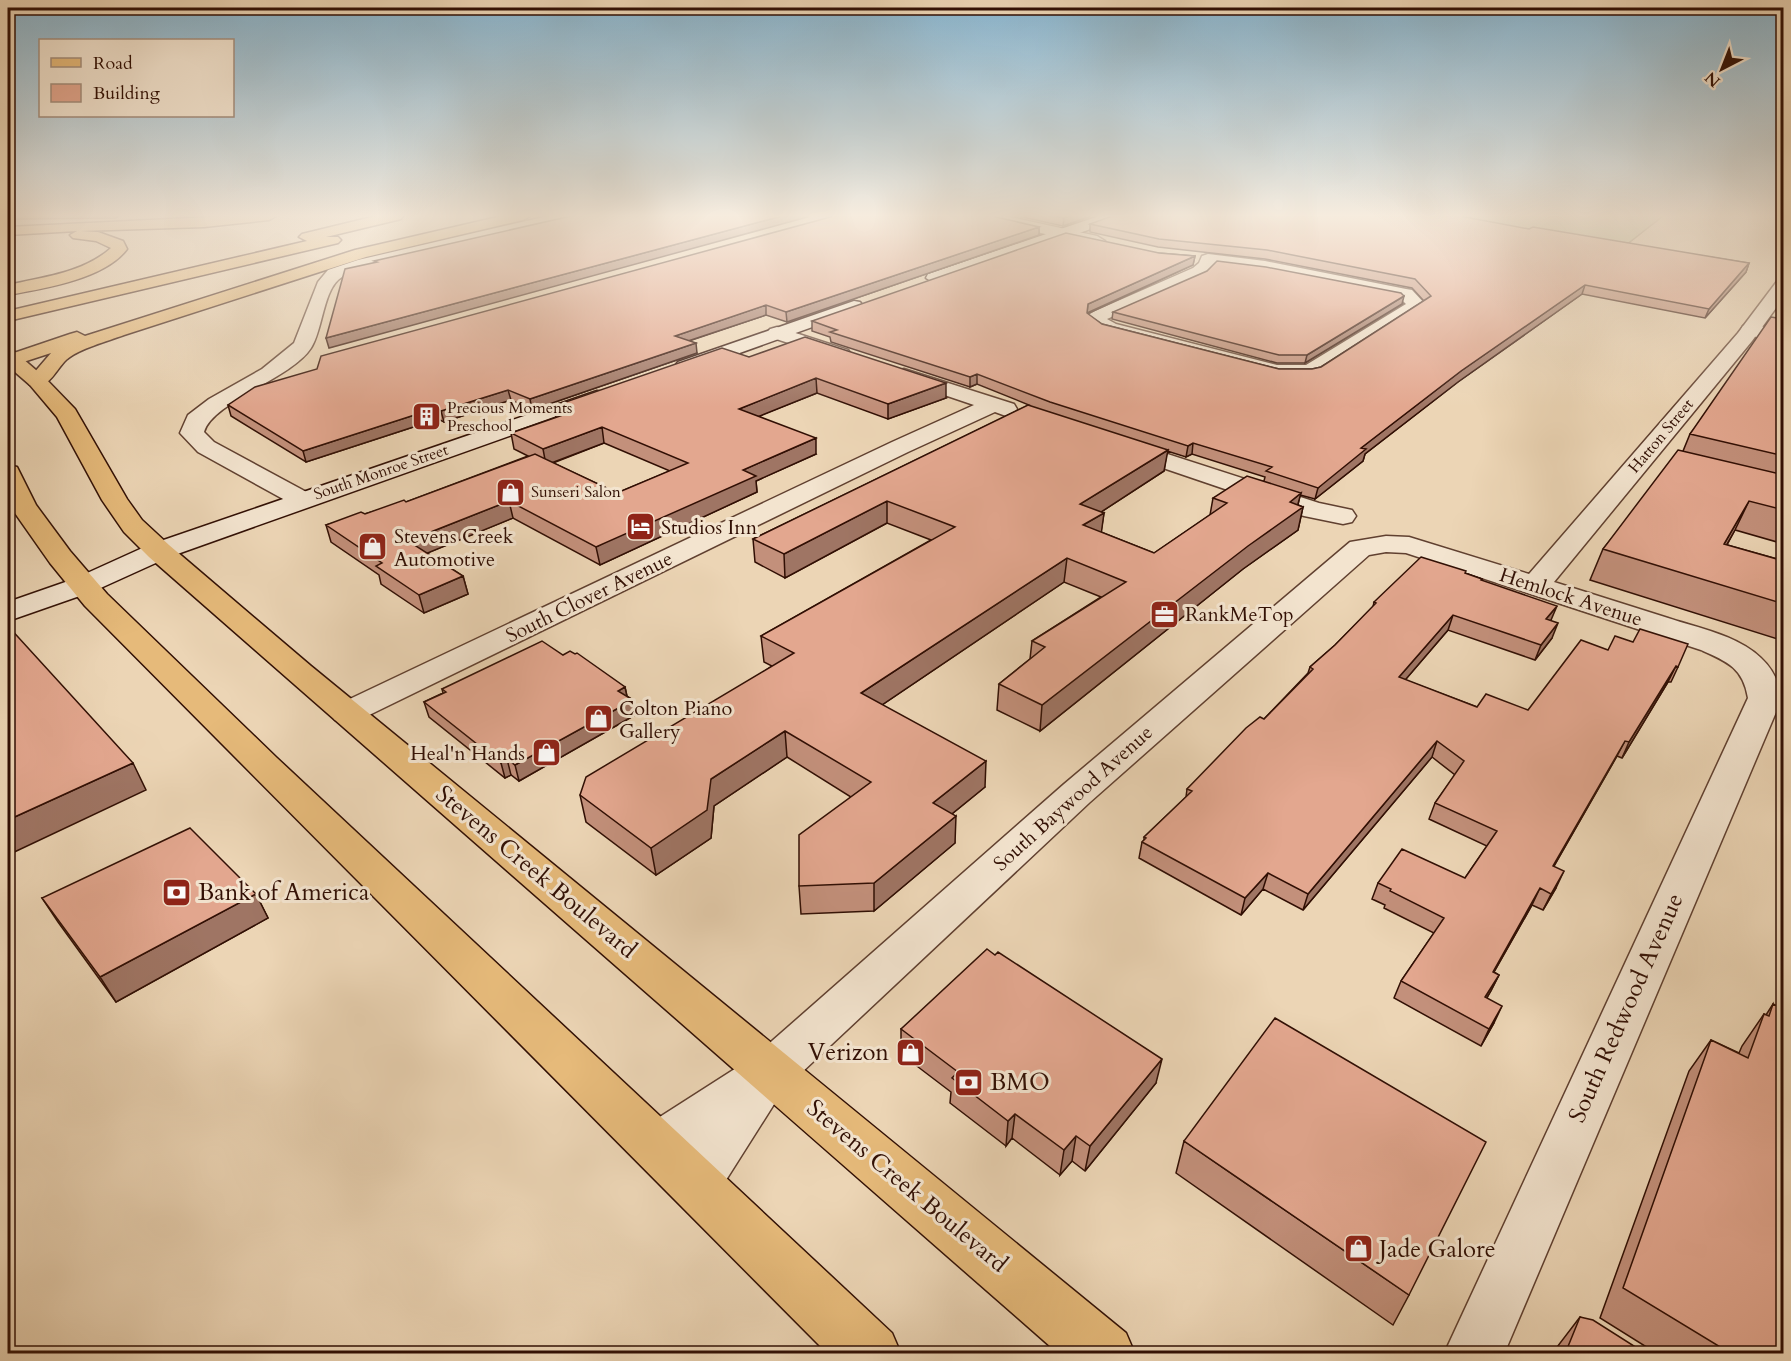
<svg xmlns="http://www.w3.org/2000/svg" width="1791" height="1361" font-family="Cardo,serif">
<rect width="100%" height="100%" fill="#ecd5b5"/>
<filter id="stains"><feTurbulence type="fractalNoise" baseFrequency=".00333" numOctaves="4"/><feColorMatrix values="0 0 0 0 .2 0 0 0 0 .09 0 0 0 0 .02 0 0 0 .5 -.17"/></filter>
<radialGradient id="worn" r=".72"><stop offset=".6" stop-color="#630" stop-opacity="0"/><stop offset="1" stop-color="#630" stop-opacity=".3"/></radialGradient>
<path fill="#b3be91" stroke="#72664a" stroke-width="1.5" d="M1431,216H1663L1621,249Z"/>
<g fill="none" stroke-linecap="round" stroke-linejoin="round">
<defs>
<path id="minor" d="M548,216H575L568,220L363,269C356,271 348,273 342,277C323,288 323,330 311,348C291,379 212,402 204,432L214,442L312,495L316,500L312,505L303,508L294,505L198,452L180,433L188,415L209,399L262,369L294,343L318,282L328,270L358,260Z
M977,216H1006L1097,236L1105,241L1097,246L984,220Z
M1208,254L1265,261L1406,289L1412,290L1426,305L1317,375L1277,377L1102,332L1087,321L1088,315L1095,311L1193,268L1199,263L1202,256ZM1215,265L1265,271L1400,298L1406,304L1306,365H1277L1116,324L1107,319L1205,276Z
M1784,279V297L1752,341L1554,582C1592,594 1630,606 1668,618C1698,628 1737,635 1761,658C1773,669 1779,683 1782,698L1504,1354H1444L1748,698C1743,668 1728,662 1701,650L1406,553L1386,552L1369,555L1089,803L783,1090L714,1199L695,1206L676,1199L668,1181L676,1163L659,1170L641,1163L633,1146L641,1129L755,1056L1063,785L1350,542L1386,536L1409,537L1529,574L1738,333L1778,280Z
M777,327L848,350L851,354L848,358L841,360L770,337L767,333L770,329Z
M904,369L1014,404L1017,409L1014,414L1006,416L995,412L908,452L359,720L347,723L335,720L330,713L335,706L892,442L974,405L897,379L894,375L897,371Z
M1124,440L1319,503L1352,510L1356,516L1352,522L1343,524L1304,516L1116,452L1112,447L1116,442Z"/>
<path id="tertiary" d="M1750,324L1784,331V343L1743,334L1741,330L1743,326Z"/>
<path id="secondary" d="M1099,216H1121L1119,219L940,282L934,283L926,278L928,274Z
M854,301L860,302L863,306L860,310L692,370H678L675,366L678,362Z
M597,391L605,392L608,397L605,402L169,557L94,591L8,621V602L74,579L149,545Z"/>
<path id="primary" d="M8,350L15,352L44,377L75,409L127,499L142,520L169,545L311,666L1126,1333L1135,1354H1059L149,557L124,532L102,500L57,417L30,385L8,366Z
M8,465L17,467L36,505L70,551L107,594L277,758L892,1333L901,1354H828L85,606L50,563L10,506L8,500Z"/>
<path id="motorway" d="M230,216H276L269,220L204,227L80,231L98,232L123,241L127,249C105,279 42,289 8,295V285C43,277 83,273 111,248L96,241L73,238L70,235L77,231L8,235V227Z
M376,216H403L401,219L326,237H338L341,240L338,243L8,321V311L307,241L299,237L302,234Z
M502,216H530L523,220L366,257L124,335C108,341 78,349 66,360C54,372 49,390 30,385L27,381L51,353L8,367V355L70,334L77,332L85,336L355,250Z"/>
</defs>
<use href="#minor" stroke="#604030" stroke-width="3"/>
<use href="#tertiary" stroke="#604030" stroke-width="3"/>
<use href="#secondary" stroke="#310f04" stroke-width="3"/>
<use href="#primary" stroke="#310f04" stroke-width="3"/>
<use href="#motorway" stroke="#310f04" stroke-width="3"/>
<use href="#minor" fill="#f3e4cf" fill-rule="evenodd"/>
<use href="#tertiary" fill="#f3e4cf" fill-rule="evenodd"/>
<use href="#secondary" fill="#f3e4cf" fill-rule="evenodd"/>
<use href="#primary" fill="#e6ba7a" fill-rule="evenodd"/>
<use href="#motorway" fill="#e6ba7a" fill-rule="evenodd"/>
</g>
<path fill="#c3907b" stroke="#310f04" stroke-width="1.5" fill-rule="evenodd" d="M8,216H119L116,218L8,219Z
M1018,216H1091L1063,226Z
M1090,224L1529,229L1749,263L1746,272L1705,318L1582,294L1458,382L1365,454L1363,461L1315,499L1300,495L1298,505L1303,507L1298,530L1243,569L1040,731L997,710L999,684L1030,659L1032,641L1101,597L1064,582L882,705L985,787L952,814L955,843L874,911L801,914L799,886L851,797L787,757L714,806L711,838L656,875L586,822L580,795L772,666L764,662L761,636L931,540L887,523L785,578L755,562L753,539L1029,405L977,384L970,387L831,342L830,337L812,331V321L1159,253L1195,256L1193,265L1087,314L1102,324L1279,369H1312L1321,367L1424,301L1412,288L1265,259L1158,247L1090,232ZM1167,451L1186,457L1192,454L1265,477L1264,481L1213,498L1210,515L1154,553L1101,532L1104,513L1101,512L1164,471Z
M1039,227V235L787,322L766,315L689,341L697,353L532,410L511,400L444,422L438,419L306,462L231,416L228,405Z
M1402,304L1305,363H1277L1112,319L1113,312Z
M1784,319V544L1735,530L1727,545L1784,561V641L1590,580L1603,549L1683,451L1690,434Z
M749,357L946,398L888,419L817,393L759,416L816,454L756,481L757,492L600,565L513,518L427,553L463,576L468,594L424,613L381,584L379,575L331,542L326,525L406,502L528,456L514,449L511,433L556,417L554,406ZM604,443L670,471L617,493L553,463Z
M1465,573L1482,579L1481,581L1551,621L1552,638L1535,660L1448,630L1405,680L1477,707L1528,710L1608,650L1678,667L1671,682H1668L1622,758L1617,756L1554,866L1556,888L1543,910L1532,905L1494,972L1499,975L1487,998L1494,1023L1481,1046L1394,998L1401,981L1434,933L1384,908L1385,905L1372,899L1378,883L1465,878L1487,846L1429,819L1435,803L1455,775L1432,757L1303,910L1263,889L1241,915L1139,858L1142,842L1144,840V837L1186,797L1187,789L1264,719L1308,673L1310,667L1335,645L1373,607L1374,602Z
M563,655L625,687L627,696L633,700L635,715L519,781L511,775L505,778L429,717L424,702L443,693L442,689Z
M256,894L268,918L116,1002L58,922L42,898Z
M1773,1004L1784,1353H1656L1600,1318L1689,1071L1711,1040L1739,1053L1742,1046L1764,1014L1766,1015Z
M901,1029L1156,1083L1085,1171L1072,1161L1060,1175L1012,1138L1006,1146L950,1103L951,1092L901,1054Z
M1184,1141L1409,1295L1393,1325L1176,1173Z
M1580,1317L1645,1353H1555L1557,1347Z"/>
<path fill="#9f7564" stroke="#310f04" stroke-width="1.5" d="M782,216H811L329,348L326,338Z
M1069,216H1091L1063,226L1064,218Z
M1039,227V235L787,322L786,312Z
M1195,256L1193,265L1087,313L1088,304Z
M1749,263L1746,272L1705,318L1709,309Z
M1585,285L1582,294L1458,382L1365,454L1363,461L1315,499L1318,488L1361,448L1461,371Z
M1404,296L1402,304L1305,363L1307,355Z
M766,305V315L676,345L675,336Z
M696,343L697,353L532,410L530,399Z
M977,374V384L970,387V377Z
M816,378L817,393L740,424L739,409Z
M946,383V398L888,419V404Z
M508,390L511,400L444,422L441,411Z
M436,408L438,419L306,462L303,451Z
M602,427L604,443L546,465L543,449Z
M816,438V454L756,481L757,492L600,565L596,547L743,470Z
M1193,443L1192,454L1186,457L1188,446Z
M1168,450L1164,471L1078,527L1080,504Z
M1301,493L1296,511L1303,507L1298,530L1243,569L1040,731L1042,705Z
M509,501L513,518L413,559L408,541Z
M887,501V523L785,578L784,554Z
M1749,501L1735,530L1710,574L1724,544Z
M1104,513L1101,535L1083,525Z
M1067,558L1064,582L861,719V693Z
M463,576L468,594L424,613L419,595Z
M1557,606L1551,620L1540,634L1546,619Z
M1453,615L1448,630L1394,693L1399,677Z
M1558,623L1552,638L1535,660L1541,645Z
M1676,666L1668,682L1622,758L1629,742Z
M625,687L628,702L618,691Z
M633,700L635,715L519,781L515,765Z
M785,731L787,757L714,806L711,838L656,875L651,848L711,779Z
M1437,741L1432,757L1303,910L1308,894Z
M1625,741L1617,756L1545,882L1553,866Z
M507,759L511,775L505,778L501,763Z
M986,761L985,787L932,830L933,803Z
M133,763L146,790L8,855V820Z
M956,816L955,843L874,911V883Z
M1564,871L1556,888L1543,910L1551,894Z
M1268,873L1263,889L1241,915L1245,898Z
M1540,888L1532,905L1485,988L1493,972Z
M256,894L268,918L116,1002L100,977Z
M1499,975L1491,991L1477,1013L1485,997Z
M1502,1006L1494,1023L1481,1046L1489,1029Z
M1162,1059L1156,1083L1085,1171L1090,1146Z
M1015,1114L1012,1138L1006,1146L1008,1121Z
M1076,1136L1072,1161L1060,1175L1064,1150Z"/>
<path fill="#e3a78f" stroke="#310f04" stroke-width="1.5" d="M571,216H782L326,338L345,269L377,262L374,261Z
M834,216H992L1039,227L786,312L766,305L675,336L696,343L530,399L508,390L441,411L436,408L303,451L228,405L255,387L317,369L321,356Z
M1055,216H1069L1064,218Z
M1112,216H1460L1529,229L1533,227L1749,263L1709,309L1585,285L1461,371L1361,448L1366,449L1318,488L1266,471L1272,467L1193,443L1188,446L1050,402L977,374L970,377L830,332L837,330L812,321L1066,233L1159,253L1195,256L1088,304L1087,313L1102,324L1279,369H1312L1321,367L1431,296L1415,279L1267,250L1159,239L1090,224Z
M1217,261L1266,267L1401,293L1404,296L1307,355H1279L1113,312L1207,271Z
M1771,317L1784,319V456L1690,434Z
M805,337L946,383L888,404L816,378L739,409L816,438L743,470L756,476L596,547L509,501L408,541L463,576L419,595L376,566L382,563L326,525L361,512L365,514L404,500L406,502L535,454L617,493L688,463L602,427L543,449L511,433L569,413L554,406L722,348L749,357Z
M1028,405L1168,450L1080,504L1104,513L1083,525L1154,553L1227,503L1213,498L1247,476L1301,493L1290,502L1303,507L1248,546L1042,705L999,684L1045,647L1032,641L1126,582L1067,558L861,693L986,761L933,803L956,816L874,883L799,886V835L871,782L785,731L711,779L707,810L651,848L580,795L586,777L794,653L761,636L955,527L887,501L784,554L753,539Z
M1678,450L1784,475V510L1749,501L1724,544L1784,561V604L1603,549Z
M1421,557L1466,571L1465,573L1482,579L1481,580L1557,606L1546,619L1558,623L1541,645L1453,615L1399,677L1477,707L1486,694L1528,710L1581,640L1608,650L1615,636L1633,642L1640,629L1688,644L1678,667L1676,666L1629,742L1625,741L1553,866L1564,871L1551,894L1540,888L1493,972L1499,975L1485,997L1502,1006L1489,1029L1401,981L1444,918L1390,891L1391,889L1378,883L1402,849L1465,878L1497,831L1435,803L1464,761L1437,741L1308,894L1268,873L1245,898L1142,842L1146,838L1144,837L1192,791L1187,789L1246,728L1260,717L1264,719L1313,669L1310,667L1335,645L1376,603L1374,602Z
M8,626L133,763L8,820Z
M542,641L563,655L570,651L575,654L577,653L625,687L618,691L633,700L515,765L507,759L501,763L424,702L446,692L442,689Z
M190,828L256,894L100,977L42,898Z
M987,949L995,955L998,952L1162,1059L1090,1146L1076,1136L1064,1150L1015,1114L1008,1121L952,1078L958,1072L901,1029Z
M1773,1004L1784,1009V1353H1730L1623,1288L1711,1040L1748,1058L1764,1014L1769,1016Z
M1275,1018L1486,1142L1409,1295L1184,1141Z
M1580,1317L1593,1320L1645,1353H1567V1349Z"/>
<linearGradient id="sky" x2="0" y2="1"><stop stop-color="#88b6d1"/><stop offset="0.53" stop-color="#f6ecde"/><stop offset="1" stop-color="#f6ecde" stop-opacity="0"/></linearGradient>
<rect width="1791" height="407" fill="url(#sky)"/>
<defs>
<symbol id="building-square" viewBox="-11 -11 22 22"><rect x="-9" y="-9" width="18" height="18" rx="4" fill="#8f2418" stroke="#f3e4cf"/><path d="M-4-6H4V6H1V3H-1V6H-4ZM-2.5-4.3h1.7v1.8h-1.7ZM.8-4.3h1.7v1.8H.8ZM-2.5-1h1.7V.8h-1.7ZM.8-1h1.7V.8H.8Z" fill="#fff"/></symbol>
<symbol id="shop-square" viewBox="-11 -11 22 22"><rect x="-9" y="-9" width="18" height="18" rx="4" fill="#8f2418" stroke="#f3e4cf"/><path d="M-5-2.5h2.3a2.7 3.5 0 0 1 5.4 0H5L5.5 6h-11ZM-1.5-2.5h3a1.5 2.3 0 0 0-3 0Z" fill="#fff"/></symbol>
<symbol id="hotel-square" viewBox="-11 -11 22 22"><rect x="-9" y="-9" width="18" height="18" rx="4" fill="#8f2418" stroke="#f3e4cf"/><path d="M-6-4.5h1.5V1H6V5H4.5V3h-9V5H-6ZM-4 0a1.8 1.8 0 1 1 3.6 0ZM.5 0V-2.5h3Q6-2.5 6 0Z" fill="#fff"/></symbol>
<symbol id="office-square" viewBox="-11 -11 22 22"><rect x="-9" y="-9" width="18" height="18" rx="4" fill="#8f2418" stroke="#f3e4cf"/><path d="M-6-3h4V-5.5h4V-3h4V5H-6ZM-1-4.5V-3h2v-1.5ZM-6 0V1H6V0Z" fill="#fff"/></symbol>
<symbol id="bank-square" viewBox="-11 -11 22 22"><rect x="-9" y="-9" width="18" height="18" rx="4" fill="#8f2418" stroke="#f3e4cf"/><path d="M-6-4H6V4H-6ZM0-2.3a2.3 2.3 0 1 0 0 4.6a2.3 2.3 0 1 0 0-4.6Z" fill="#fff"/></symbol>
</defs>
<g fill-rule="evenodd">
<use href="#building-square" x="410" y="400" width="33" height="33"/>
<use href="#shop-square" x="494" y="476" width="33" height="33"/>
<use href="#hotel-square" x="624" y="510" width="33" height="33"/>
<use href="#shop-square" x="356" y="530" width="33" height="33"/>
<use href="#office-square" x="1148" y="598" width="33" height="33"/>
<use href="#shop-square" x="582" y="702" width="33" height="33"/>
<use href="#shop-square" x="530" y="736" width="33" height="33"/>
<use href="#bank-square" x="160" y="876" width="33" height="33"/>
<use href="#shop-square" x="894" y="1036" width="33" height="33"/>
<use href="#bank-square" x="952" y="1066" width="33" height="33"/>
<use href="#shop-square" x="1342" y="1232" width="33" height="33"/>
</g>
<g text-anchor="middle" dominant-baseline="central" stroke-width="6" stroke-linejoin="round" paint-order="stroke">
<g font-size="16" fill="#310f04" stroke="#f3e4cf" text-anchor="start">
<text x="447" y="408">Precious Moments<tspan x="447" dy="18">Preschool</tspan></text>
<text x="531" y="492">Sunseri Salon</text>
</g>
<g font-size="16" fill="#310f04" stroke="#f3e4cf">
<text transform="translate(1661 436) rotate(-50)">Hatton Street</text>
<text transform="translate(381 472) rotate(-19)">South Monroe Street</text>
</g>
<g font-size="20" fill="#310f04" stroke="#f3e4cf" text-anchor="start">
<text x="661" y="527">Studios Inn</text>
<text x="394" y="536">Stevens Creek<tspan x="394" dy="23">Automotive</tspan></text>
<text x="1185" y="614">RankMeTop</text>
<text x="619" y="708">Colton Piano<tspan x="619" dy="23">Gallery</tspan></text>
<text x="525" y="753" text-anchor="end">Heal'n Hands</text>
</g>
<g font-size="20" fill="#310f04" stroke="#f3e4cf">
<text transform="translate(589 597) rotate(-26)">South Clover Avenue</text>
<text transform="translate(1571 597) rotate(18)">Hemlock Avenue</text>
<text transform="translate(1073 798) rotate(-42)">South Baywood Avenue</text>
</g>
<g font-size="24" fill="#310f04" stroke="#f3e4cf">
<text transform="translate(536 872) rotate(40)">Stevens Creek Boulevard</text>
<text transform="translate(1626 1008) rotate(-66)">South Redwood Avenue</text>
<text transform="translate(907 1186) rotate(40)">Stevens Creek Boulevard</text>
</g>
<g font-size="24" fill="#310f04" stroke="#f3e4cf" text-anchor="start">
<text x="198" y="892">Bank of America</text>
<text x="889" y="1052" text-anchor="end">Verizon</text>
<text x="990" y="1082">BMO</text>
<text x="1379" y="1249">Jade Galore</text>
</g>
</g>
<rect width="1791" height="1361" fill="none" stroke="#ecd5b5" stroke-width="30"/>
<rect x="9" y="9" width="1773" height="1343" fill="none" stroke="#310f04" stroke-width="3"/>
<rect x="15" y="15" width="1761" height="1331" fill="none" stroke="#310f04" stroke-width="1.5"/>
<rect x="39" y="39" width="195" height="78" fill="#f3e4cf" stroke="#a58f7e" stroke-width="1.5"/>
<rect x="51" y="58" width="30" height="9" fill="#e6ba7a" stroke="#a58f7e" stroke-width="1.5"/>
<text x="93" y="69" font-size="18" fill="#310f04">Road</text>
<rect x="51" y="84" width="30" height="18" fill="#e3a78f" stroke="#a58f7e" stroke-width="1.5"/>
<text x="93" y="99" font-size="18" fill="#310f04">Building</text>
<g transform="translate(1722 69) rotate(222)" stroke="#f3e4cf" stroke-width="4.5" paint-order="stroke">
<path d="M0-4.5L10 22L0 15L-10 22Z" fill="#310f04"/>
<text y="-9" font-size="16" font-weight="bold" text-anchor="middle" fill="#310f04">N</text>
</g>
<rect width="100%" height="100%" filter="url(#stains)"/>
<rect width="100%" height="100%" fill="url(#worn)"/>
</svg>
